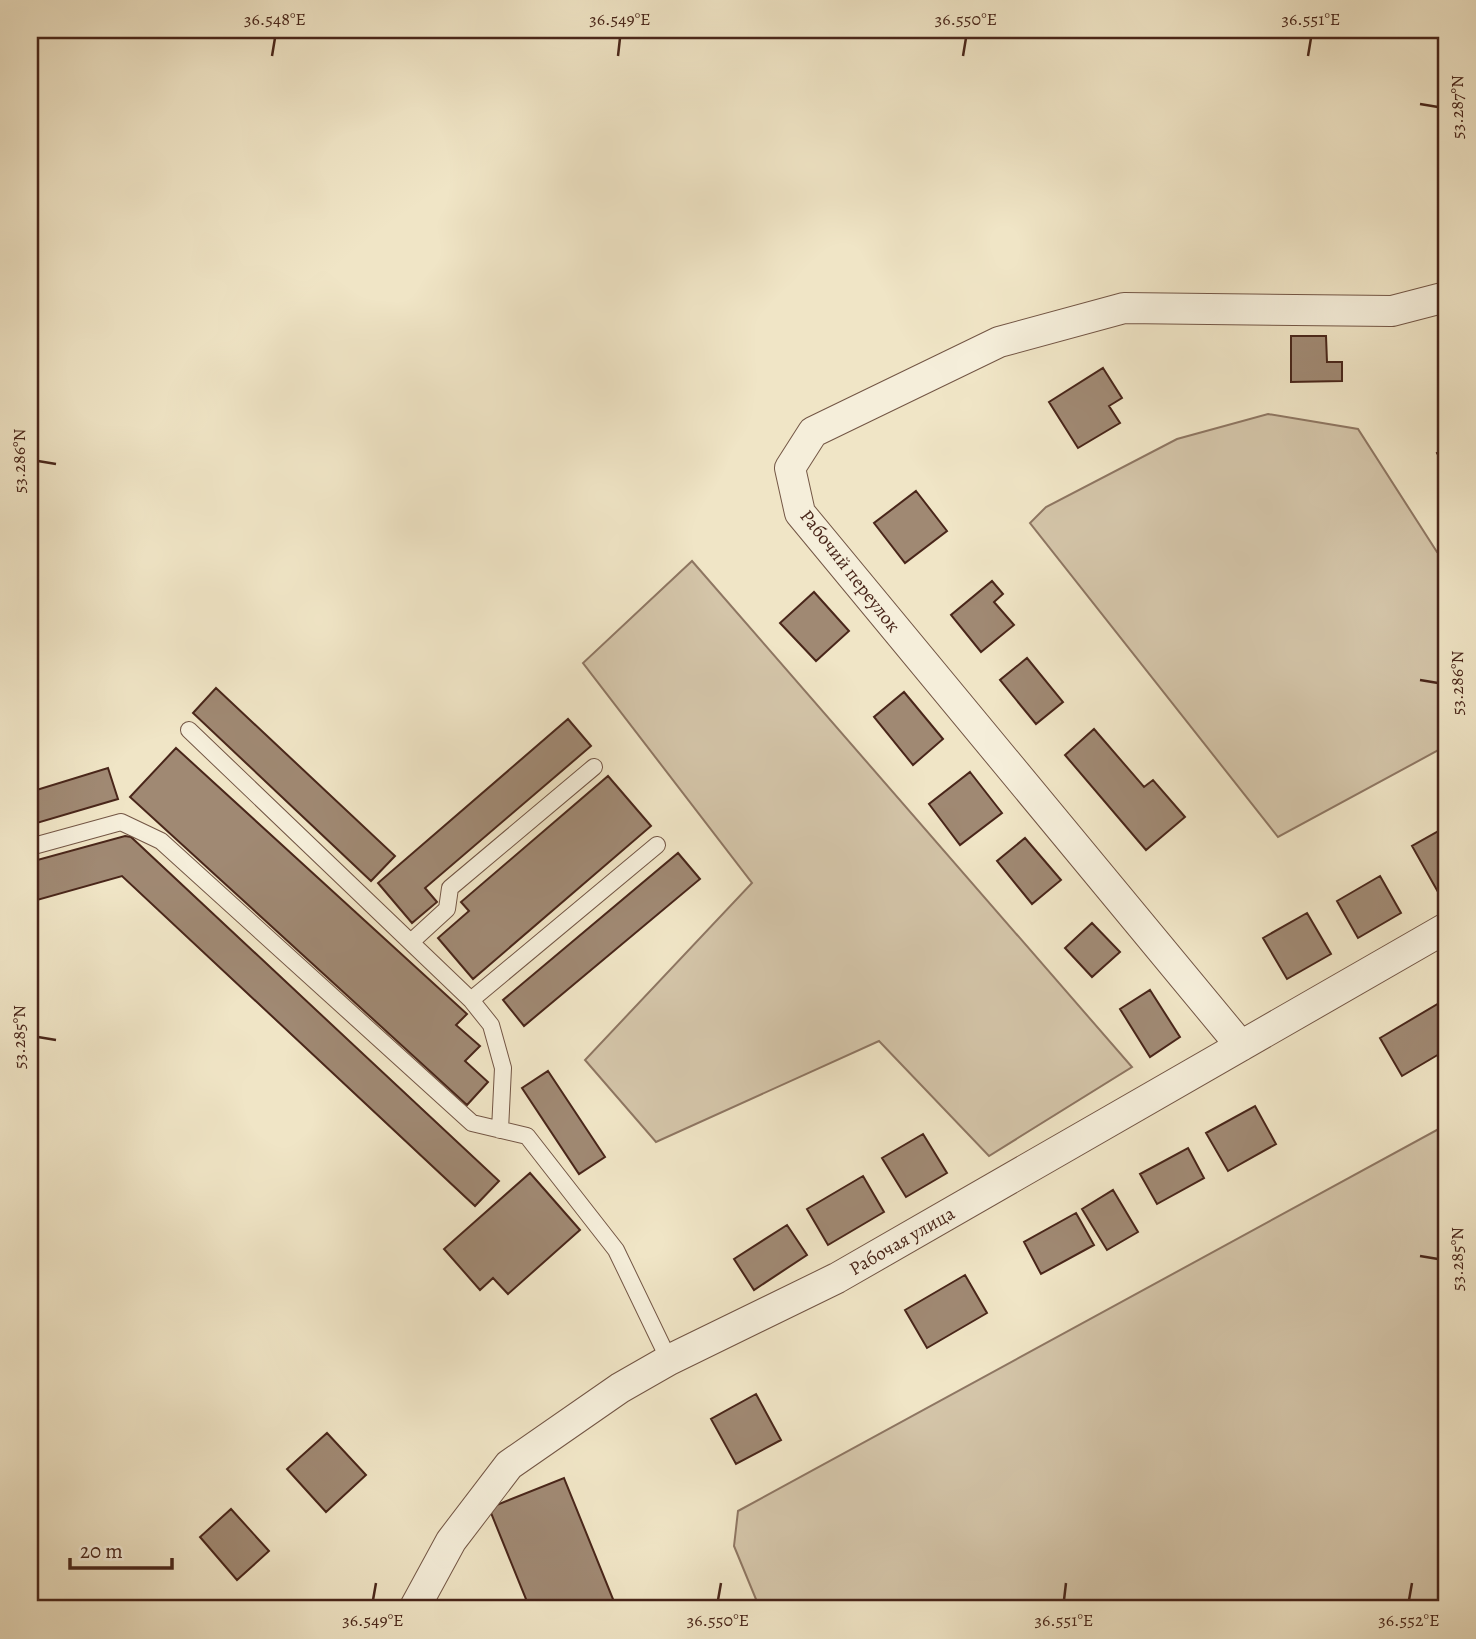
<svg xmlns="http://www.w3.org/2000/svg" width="1476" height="1639" font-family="Alegreya,serif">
<rect width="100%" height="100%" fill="#f0e5c6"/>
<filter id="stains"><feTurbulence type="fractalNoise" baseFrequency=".00286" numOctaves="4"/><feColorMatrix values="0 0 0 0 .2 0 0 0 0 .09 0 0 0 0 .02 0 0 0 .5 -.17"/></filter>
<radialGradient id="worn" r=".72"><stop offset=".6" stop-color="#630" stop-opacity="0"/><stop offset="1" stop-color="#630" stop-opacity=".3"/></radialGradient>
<path fill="#d4c5a9" stroke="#8e7662" stroke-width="2" d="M1268,414L1358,429L1437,552L1446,548V746L1278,837L1030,523L1046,507L1177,439Z
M692,561L1132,1067L989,1156L879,1041L656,1142L585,1060L752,883L583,663Z
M1446,1125V1609H760L734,1546L738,1511Z"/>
<path fill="#a08973" stroke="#49261a" stroke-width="2" d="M1291,336H1326L1327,362H1342V381L1291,382Z
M1103,368L1122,398L1109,406L1120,423L1078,448L1049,402Z
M1446,449V470L1437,453Z
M916,491L947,531L905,563L874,523Z
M992,581L1003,594L994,602L1014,625L981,652L951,615Z
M814,592L849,631L816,661L780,623Z
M1027,658L1063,702L1036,724L1000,680Z
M216,688L395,856L371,881L193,713Z
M904,692L943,739L913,765L874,717Z
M568,719L591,746L425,888L437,902L412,923L378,883Z
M1094,729L1144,787L1153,780L1185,817L1146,850L1065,755Z
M176,748L467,1014L456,1025L480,1046L465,1061L488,1082L467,1105L130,797Z
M108,768L118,799L30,825V792Z
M970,772L1002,813L960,845L929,804Z
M608,776L651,826L473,979L438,938L469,911L461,902Z
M1444,828L1446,833V888L1438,892L1412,846Z
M125,836L131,837L499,1181L475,1206L122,876L30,902V862Z
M1025,838L1061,880L1032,904L997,861Z
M678,853L700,879L524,1026L503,1000Z
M1380,876L1401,913L1358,938L1337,901Z
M1307,913L1331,954L1287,979L1263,938Z
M1092,923L1120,952L1092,977L1065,948Z
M1150,990L1180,1037L1150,1057L1120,1009Z
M1446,999V1050L1402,1076L1380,1038Z
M548,1071L605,1157L579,1174L522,1088Z
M1255,1106L1276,1144L1228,1171L1206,1133Z
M923,1134L947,1173L906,1197L882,1158Z
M1188,1148L1204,1178L1157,1204L1140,1174Z
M530,1173L580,1230L508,1294L493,1278L480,1290L444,1249Z
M863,1176L884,1212L828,1245L807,1209Z
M1113,1190L1138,1232L1107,1250L1082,1209Z
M1076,1213L1094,1245L1041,1274L1024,1242Z
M787,1225L807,1255L754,1290L734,1259Z
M965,1275L987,1313L927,1348L905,1310Z
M756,1394L781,1440L736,1464L711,1419Z
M327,1433L366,1475L326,1512L287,1469Z
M564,1478L617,1609H530L489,1508Z
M231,1509L269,1551L237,1580L200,1537Z"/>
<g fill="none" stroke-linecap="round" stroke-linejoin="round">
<defs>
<path id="service" d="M189,730L471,1000L491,1025L503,1068L500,1130
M30,847L121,822L161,841L472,1123L527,1136L616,1250L669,1360
M411,942L447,909L450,888L594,767
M471,1000L657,845"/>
<path id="minor" d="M1241,1046L800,513L790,468L813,432L999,342L1124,308L1392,311L1446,297
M414,1609L451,1541L509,1465L620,1388L669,1360L837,1278L1446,928"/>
</defs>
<use href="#service" stroke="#735645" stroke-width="18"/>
<use href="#minor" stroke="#735645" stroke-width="32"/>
<use href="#service" stroke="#f5eeda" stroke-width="16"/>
<use href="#minor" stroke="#f5eeda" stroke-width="30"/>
</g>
<path fill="none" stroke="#49261a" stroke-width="2.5" d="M272,56L275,38M618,56L620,38M963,56L966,38M1308,56L1311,38M1420,104L1438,107M38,461L56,464M1420,680L1438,683M38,1037L56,1040M1420,1256L1438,1259M373,1600L376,1583M718,1600L721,1583M1064,1600L1066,1583M1409,1600L1412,1583"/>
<g text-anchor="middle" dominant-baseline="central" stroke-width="6" stroke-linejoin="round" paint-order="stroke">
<g font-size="19" fill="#49261a" stroke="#f5eeda">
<text transform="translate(850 571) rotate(52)">Рабочий переулок</text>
<text transform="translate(902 1241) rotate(-30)">Рабочая улица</text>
</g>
</g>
<rect width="1476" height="1639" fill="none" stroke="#f0e5c6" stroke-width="77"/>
<path d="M70 1558v10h102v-10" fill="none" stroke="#49261a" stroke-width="3.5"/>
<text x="80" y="1558" font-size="21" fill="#49261a" stroke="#f5eeda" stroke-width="5" paint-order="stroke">20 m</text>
<rect x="38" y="38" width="1400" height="1562" fill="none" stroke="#49261a" stroke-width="2.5"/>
<g font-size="18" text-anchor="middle" fill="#49261a">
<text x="275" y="25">36.548°E</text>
<text x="620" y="25">36.549°E</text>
<text x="966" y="25">36.550°E</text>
<text x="1311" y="25">36.551°E</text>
<text transform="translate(1457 107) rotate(-90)" y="6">53.287°N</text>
<text transform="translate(19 461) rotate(-90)" y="6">53.286°N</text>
<text transform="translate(1457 683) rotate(-90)" y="6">53.286°N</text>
<text transform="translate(19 1037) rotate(-90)" y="6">53.285°N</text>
<text transform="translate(1457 1259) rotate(-90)" y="6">53.285°N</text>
<text x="373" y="1626">36.549°E</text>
<text x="718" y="1626">36.550°E</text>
<text x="1064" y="1626">36.551°E</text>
<text x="1409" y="1626">36.552°E</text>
</g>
<rect width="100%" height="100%" filter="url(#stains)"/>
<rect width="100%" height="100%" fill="url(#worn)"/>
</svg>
